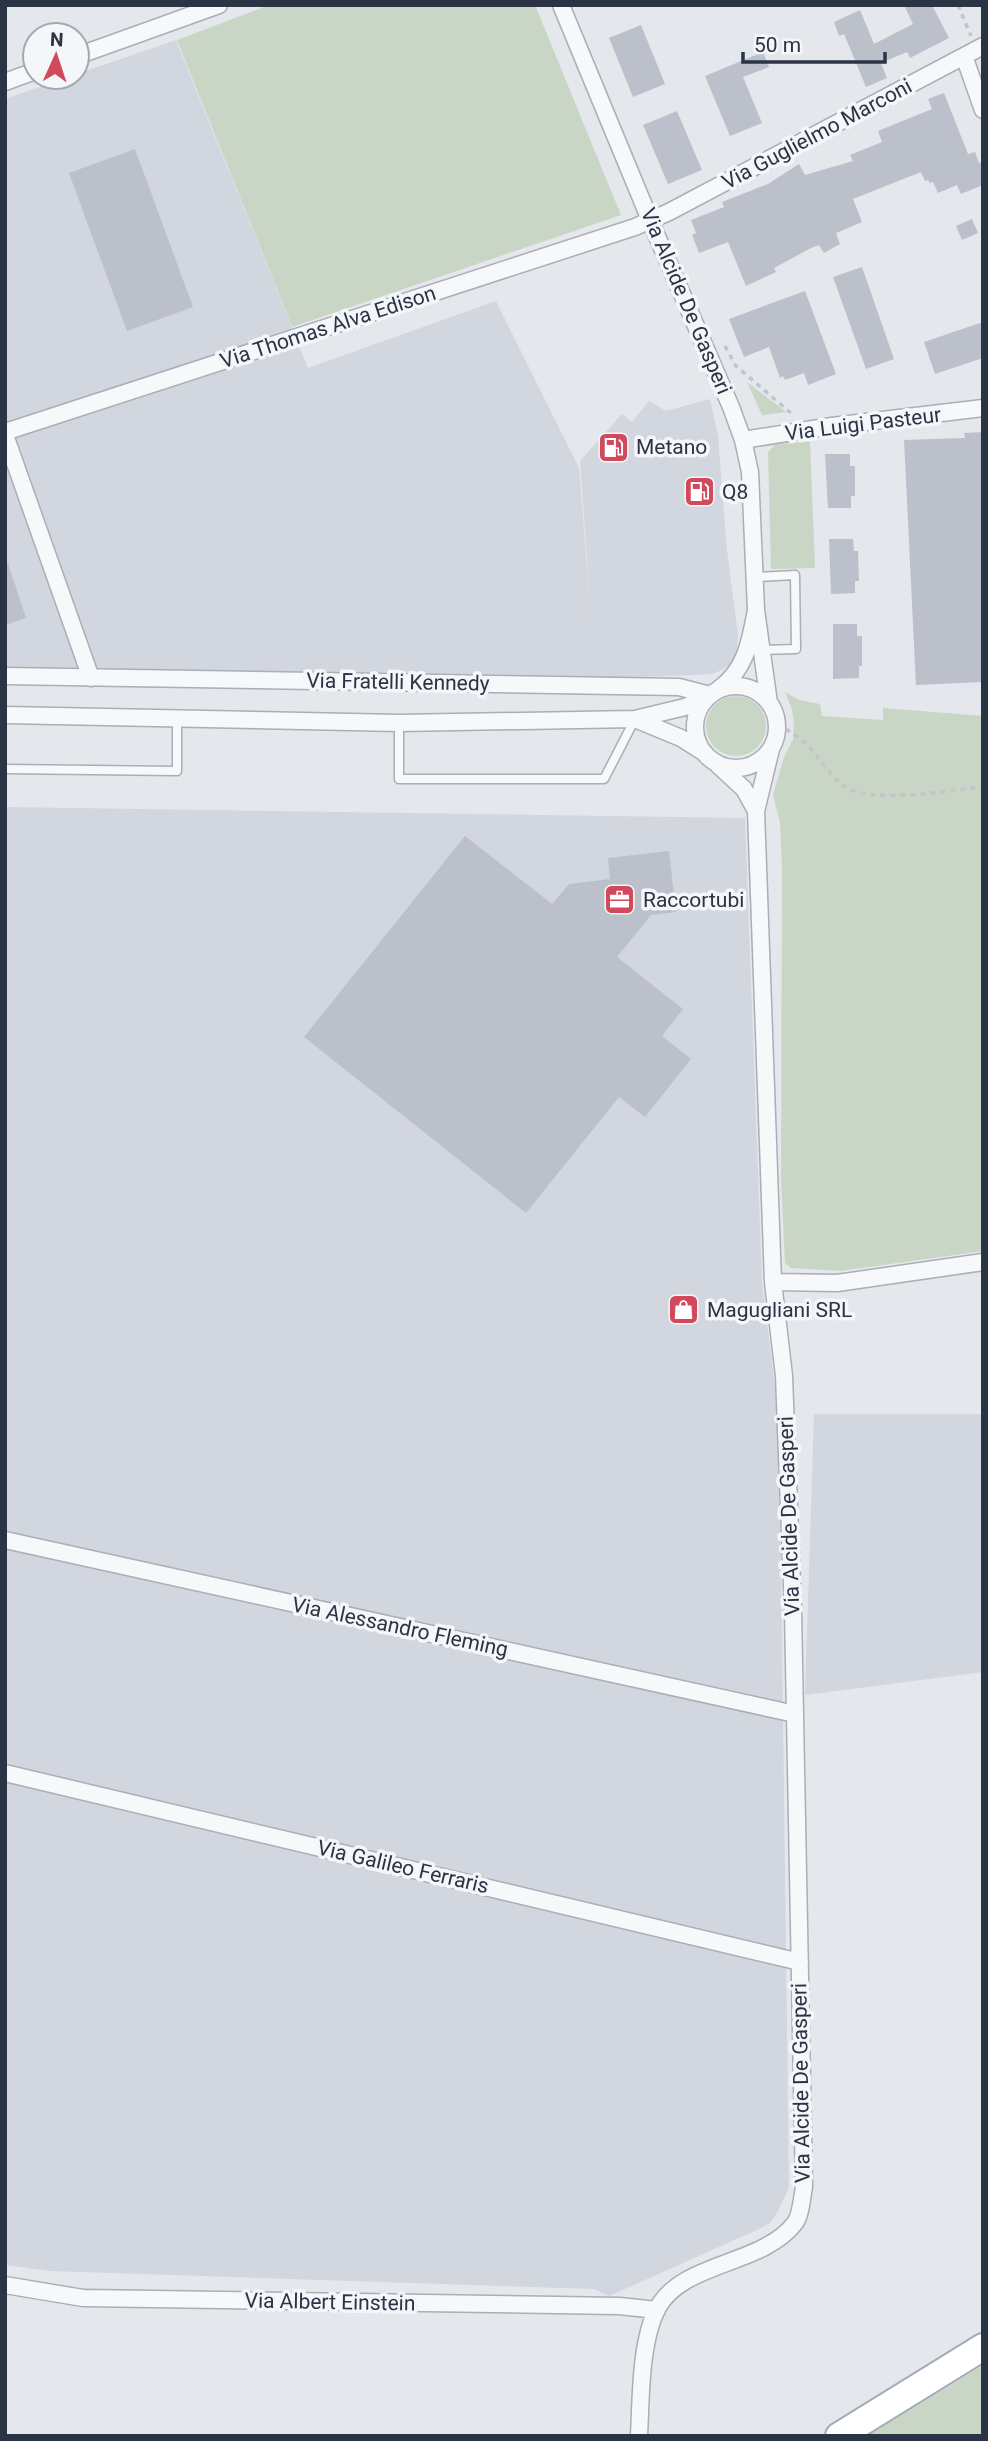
<svg xmlns="http://www.w3.org/2000/svg" width="988" height="2441" font-family="Roboto,sans-serif">
<rect width="100%" height="100%" fill="#e4e7ec"/>
<path fill="#d2d6de" d="M176,40L308,368L496,301L579,468L592,629L580,461L622,414L632,422L649,401L666,411L710,399L718,436L727,550L738,636L737,653L730,664L722,670L712,674L597,679L5,670V99L69,77H77V74Z
M5,807L745,818L762,1282L776,1396L780,1479L789,2188L777,2213L770,2223L757,2230L609,2296L594,2289L51,2271L5,2265Z
M814,1414H983V1672L805,1695Z"/>
<path fill="#c9d6c5" d="M269,5H535L621,215L292,327L177,40Z
M747,382L786,412L762,415Z
M810,441L815,568L771,569L768,452L775,445Z
M785,692L799,700L820,704L822,716L883,720V708L983,716V1251L841,1271L791,1268L785,1263L781,1180L782,869L780,823L773,795L784,757L793,739L794,725L792,709Z
M706 726a30 30 0 1 1 60 0a30 30 0 1 1-60 0Z
M983,2365V2436H867Z"/>
<path fill="#bbc0ca" d="M904,5H932L949,38L910,58L907,52L881,63L887,78L866,87L844,34L839,36L834,22L860,10L874,44L913,24Z
M641,25L665,84L633,97L609,38Z
M763,52L769,67L743,77L762,123L730,136L705,76Z
M944,93L968,154L975,152L979,163L983,162V185L961,194L957,185L938,193L933,182L930,183L928,180L925,181L921,172L853,199L862,222L836,233L840,244L824,253L819,245L811,248L774,268L776,272L746,286L728,242L699,253L692,235L696,233L691,220L724,207L722,202L768,184L799,164L805,175L853,161L850,155L882,142L878,131L932,109L928,99Z
M677,111L702,170L668,184L643,125Z
M135,149L193,307L127,331L69,173Z
M972,219L978,233L962,240L956,226Z
M862,267L894,359L866,369L833,277Z
M805,291L836,374L808,385L804,373L785,380L783,376L780,378L769,347L744,357L729,319Z
M983,322V358L935,374L924,342Z
M983,432V682L916,685L904,440L965,438L964,433Z
M825,454H850V466H855V496H851V508H828Z
M829,539H853L854,551H858L859,581H855V593L831,594Z
M5,563H8L26,618L5,625Z
M833,624H857V636H862V666H859V678L833,679Z
M465,836L552,904L569,884L610,879L608,858L669,851L676,912L651,915L617,957L683,1009L662,1036L691,1059L645,1117L619,1097L526,1213L304,1037Z"/>
<g fill="none" stroke-linecap="round" stroke-linejoin="round">
<defs>
<path id="service" d="M755,577L795,575L796,649L762,650
M399,723V779H604L635,719
M5,769L177,771V718"/>
<path id="minor" d="M561,5L650,220L731,407L743,440L750,472L756,610
M77,56L219,5
M964,56L983,110
M5,82L35,71
M5,432L635,227L669,212L983,46
M5,435L91,678
M743,440L832,426L983,408
M5,676L679,687L710,695
M695 727a41 41 0 1 1 82 0a41 41 0 1 1-82 0Z
M719,689C746,669 750,642 756,610L769,703
M5,715L399,723L635,719
M703,752L681,738L635,719L685,707L705,698
M718,765L744,789L756,811L771,749
M773,1282L837,1283L983,1262
M5,1540L795,1714
M5,1773L800,1962
M5,2285L83,2298L619,2306L657,2310
M639,2436C641,2398 640,2343 657,2309C682,2261 762,2266 795,2223C801,2215 802,2197 804,2187L793,1611L784,1376L773,1282L756,811"/>
<path id="primary" d="M839,2436L983,2347"/>
</defs>
<use href="#service" stroke="#a9aeb7" stroke-width="11"/>
<use href="#minor" stroke="#a9aeb7" stroke-width="19"/>
<use href="#primary" stroke="#a3abb8" stroke-width="30"/>
<path stroke="#c2c5cb" stroke-width="3.5" stroke-dasharray="5 5" stroke-linecap="butt" d="M958,5L971,36
M725,346L736,366L792,414
M777,724C791,732 805,741 815,754C824,765 832,777 844,786C870,805 950,790 983,787"/>
<use href="#service" stroke="#f7f8fa" stroke-width="8"/>
<use href="#minor" stroke="#f7f8fa" stroke-width="16"/>
<use href="#primary" stroke="#fff" stroke-width="26"/>
</g>
<defs>
<symbol id="fuel-square" viewBox="-11 -11 22 22"><rect x="-9" y="-9" width="18" height="18" rx="4" fill="#d1495b" stroke="#f4f6f9"/><path d="M-5.5-6h7V0h2V4h1.3V-2.5L3-4.5l.8-.8L6-3V5H2.5V1h-1V6h-7ZM-4.2-4.7v3.2H.2V-4.7Z" fill="#fff"/></symbol>
<symbol id="office-square" viewBox="-11 -11 22 22"><rect x="-9" y="-9" width="18" height="18" rx="4" fill="#d1495b" stroke="#f4f6f9"/><path d="M-6-3h4V-5.5h4V-3h4V5H-6ZM-1-4.5V-3h2v-1.5ZM-6 0V1H6V0Z" fill="#fff"/></symbol>
<symbol id="shop-square" viewBox="-11 -11 22 22"><rect x="-9" y="-9" width="18" height="18" rx="4" fill="#d1495b" stroke="#f4f6f9"/><path d="M-5-2.5h2.3a2.7 3.5 0 0 1 5.4 0H5L5.5 6h-11ZM-1.5-2.5h3a1.5 2.3 0 0 0-3 0Z" fill="#fff"/></symbol>
</defs>
<g fill-rule="evenodd">
<use href="#fuel-square" x="596" y="430" width="35" height="35"/>
<use href="#fuel-square" x="682" y="474" width="35" height="35"/>
<use href="#office-square" x="602" y="882" width="35" height="35"/>
<use href="#shop-square" x="666" y="1292" width="35" height="35"/>
</g>
<g text-anchor="middle" dominant-baseline="central" stroke-width="7" stroke-linejoin="round" paint-order="stroke">
<g font-size="21" fill="#2b3445" stroke="#f4f6f9">
<text transform="translate(817 134) rotate(-28)">Via Guglielmo Marconi</text>
<text transform="translate(686 301) rotate(67)">Via Alcide De Gasperi</text>
<text transform="translate(328 327) rotate(-18)">Via Thomas Alva Edison</text>
<text transform="translate(863 424) rotate(-7)">Via Luigi Pasteur</text>
<text transform="translate(398 682) rotate(1)">Via Fratelli Kennedy</text>
<text transform="translate(789 1516) rotate(-92)">Via Alcide De Gasperi</text>
<text transform="translate(400 1627) rotate(12)">Via Alessandro Fleming</text>
<text transform="translate(403 1867) rotate(13)">Via Galileo Ferraris</text>
<text transform="translate(801 2083) rotate(-91)">Via Alcide De Gasperi</text>
<text transform="translate(330 2302) rotate(1)">Via Albert Einstein</text>
</g>
<g font-size="21" fill="#2b3445" stroke="#f4f6f9" text-anchor="start">
<text x="636" y="447">Metano</text>
<text x="722" y="492">Q8</text>
<text x="643" y="900">Raccortubi</text>
<text x="707" y="1310">Magugliani SRL</text>
</g>
</g>
<rect width="988" height="2441" fill="none" stroke="#2b3445" stroke-width="14"/>
<g transform="translate(56 56) rotate(3)"><circle r="33" fill="#f4f6f9" stroke="#a4a8b1" stroke-width="2"/>
<path d="M0-5L12 26L0 18L-12 26Z" fill="#d1495b"/>
<text y="-10" font-size="19" font-weight="bold" text-anchor="middle" fill="#2b3445">N</text>
</g>
<path d="M743 52v10h142v-10" fill="none" stroke="#2b3445" stroke-width="3.5"/>
<text x="754" y="52" font-size="21" fill="#2b3445" stroke="#f4f6f9" stroke-width="5" paint-order="stroke">50 m</text>
</svg>
